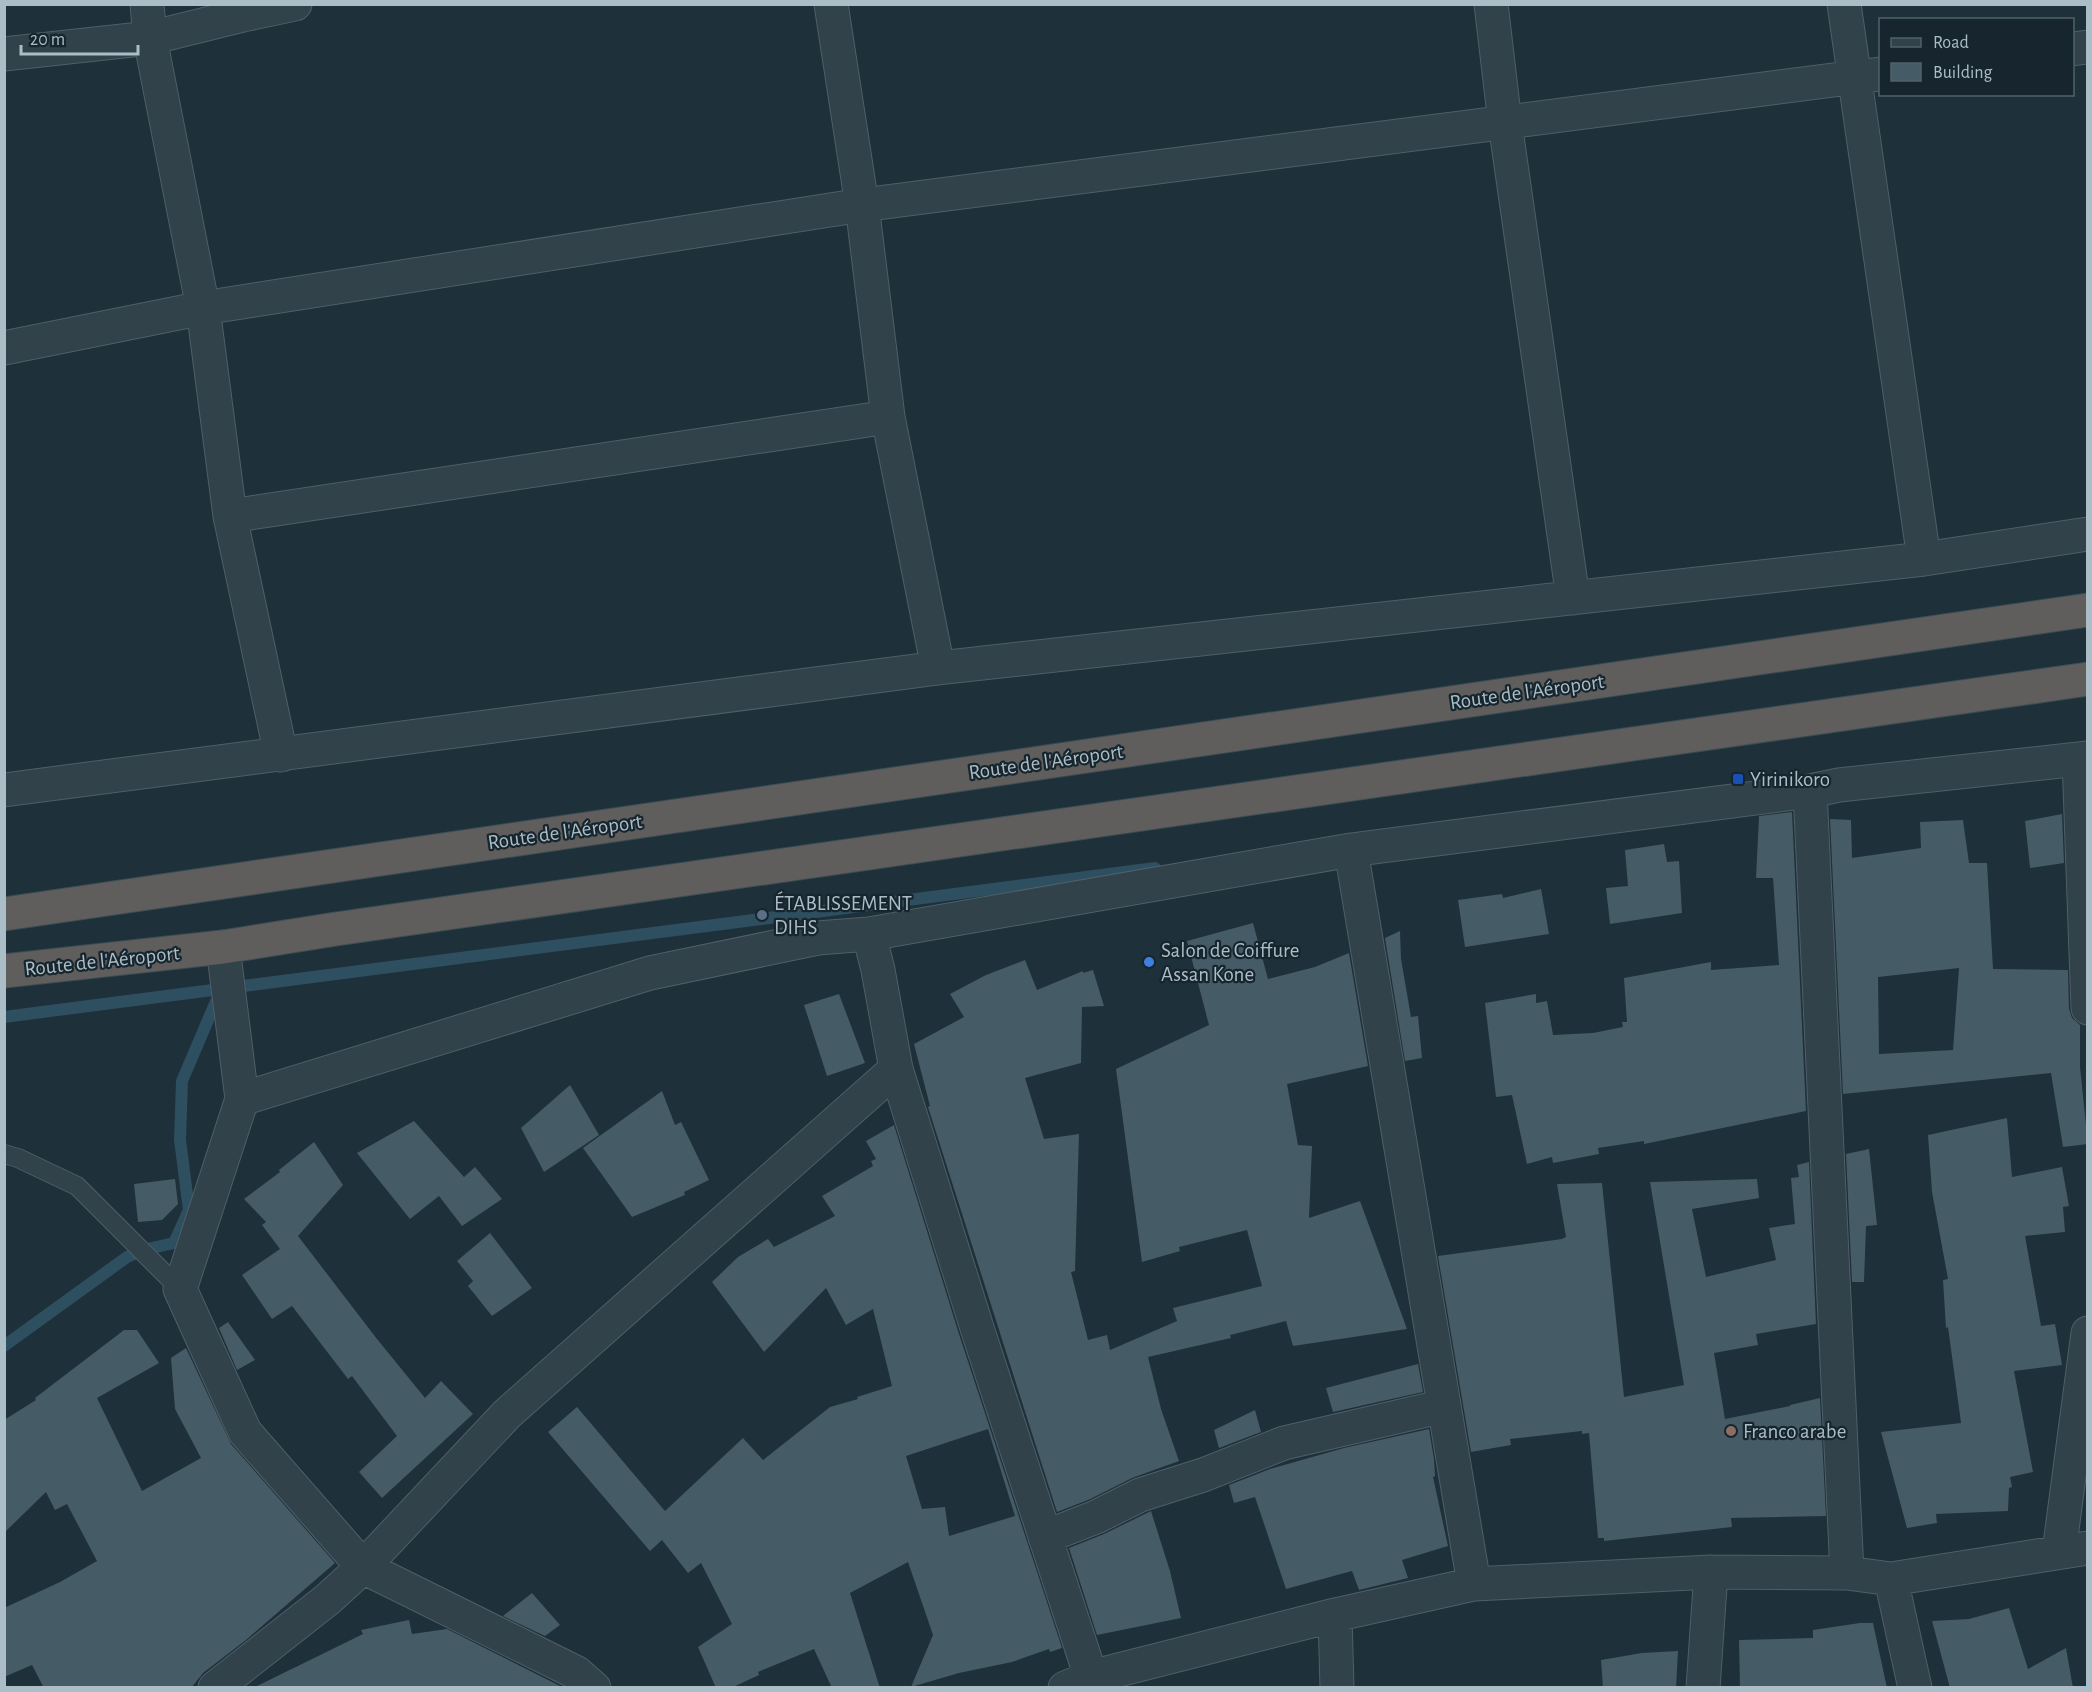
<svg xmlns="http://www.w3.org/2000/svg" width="2092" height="1692" font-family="'Alegreya Sans',sans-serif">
<rect width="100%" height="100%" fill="#1e3039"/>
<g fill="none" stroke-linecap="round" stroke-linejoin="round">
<path stroke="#2d4f60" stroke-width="12" d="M4,1017L1155,868
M4,1346L127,1257L147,1249L174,1243L189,1210L180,1140L182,1081L220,992"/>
</g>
<path fill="#455b66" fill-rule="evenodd" d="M1792,812L1806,1111L1644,1144V1141L1598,1148L1599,1154L1553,1163L1552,1157L1527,1164L1512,1095L1496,1097L1485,1003L1536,994V1003L1547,1001L1553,1035L1593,1033L1623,1027L1622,1022H1627L1624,978L1711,962V970L1779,965L1773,878H1756L1759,816Z
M2062,814L2064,863L2030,868L2025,821Z
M1830,819L1851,820L1852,858L1921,848L1920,822L1963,820L1969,863H1987L1993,969L2068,970L2069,1009L2072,1018L2080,1025V1067L2088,1144L2063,1147L2051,1073L1843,1094ZM1959,968L1953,1050L1879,1054L1878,977Z
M1664,844L1667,862L1679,861L1682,913L1610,924L1606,888L1628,886L1625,850Z
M1541,889L1549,934L1465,947L1458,900L1502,894L1503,898Z
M1253,923L1268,979L1315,967L1349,953L1368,1066L1287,1084L1298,1145L1312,1146L1309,1218L1360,1201L1407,1329L1293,1346L1286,1321L1230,1335L1231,1338L1148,1357L1161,1409L1179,1461L1132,1478L1088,1500L1057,1512L928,1107L930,1106L914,1044L964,1017L950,994L986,975L1025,960L1037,990L1083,971V973L1093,970L1104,1006L1082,1007L1081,1063L1025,1078L1044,1139L1079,1134L1075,1271L1071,1272L1088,1340L1107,1335L1110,1350L1177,1321L1173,1308L1262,1286L1247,1230L1179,1247L1180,1251L1142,1262L1116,1069L1209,1025L1187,941Z
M1400,931L1401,959L1411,1017L1418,1016L1422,1058L1405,1061L1385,938Z
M839,994L865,1063L827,1076L804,1005Z
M570,1085L599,1135L544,1172L521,1128Z
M662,1091L675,1125L681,1122L709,1180L684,1192L685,1195L632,1217L583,1148Z
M2007,1118L2012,1177L2062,1167L2069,1206L2063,1207L2065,1232L2025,1236L2041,1326L2055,1324L2062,1365L2014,1371L2033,1472L2010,1477L2012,1487L2009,1488L2008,1511L1936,1514L1937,1523L1907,1528L1881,1432L1961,1423L1948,1327L1946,1328L1943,1280L1948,1279L1932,1192L1928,1135Z
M414,1121L464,1177L475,1167L502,1199L462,1226L439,1196L410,1219L357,1153Z
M894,1125L959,1334L1062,1648L1050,1652L1049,1649L1012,1662L959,1673L911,1687L933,1635L908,1562L850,1593L880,1688H832L814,1649L758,1672L759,1675L731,1688H716L698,1647L732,1624L701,1563L688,1573L662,1540L650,1551L548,1432L577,1407L665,1511L743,1438L763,1460L830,1407L858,1399L857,1397L892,1386L873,1309L846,1325L826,1288L764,1352L712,1282L738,1257L768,1239L774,1247L835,1216L822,1196L873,1166L871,1161L876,1159L866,1141ZM988,1429L1015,1516L949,1536L945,1507L922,1509L906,1456Z
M314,1142L343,1185L298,1236L377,1339L425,1398L441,1381L473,1414L382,1498L359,1472L397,1436L352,1376L348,1379L292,1306L272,1319L242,1275L280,1249L262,1225L266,1222L244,1199L280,1172L279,1170Z
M1869,1149L1877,1225L1866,1226L1864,1282H1852L1846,1154Z
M1809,1162L1816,1324L1756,1334L1758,1345L1714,1353L1725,1419L1790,1406V1405L1820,1398L1826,1516L1731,1518L1732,1527L1604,1541V1538H1598L1589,1433L1582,1434V1431L1510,1439L1511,1445L1471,1452L1438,1256L1562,1239L1566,1237L1557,1184L1602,1183L1624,1397L1684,1385L1650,1182L1757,1179L1759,1198L1692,1209L1706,1277L1776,1260L1769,1228L1795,1224L1791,1178L1799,1177L1797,1165Z
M175,1179L178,1204L162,1220L138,1222L134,1184Z
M490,1233L532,1288L492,1316L468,1286L473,1281L457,1261Z
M228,1322L255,1360L237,1370L219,1328Z
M124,1330H137L159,1363L97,1398L142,1491L201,1458L175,1409L171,1358L186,1348L231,1444L335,1563L246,1640L203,1673L191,1688H44L32,1665L4,1677V1608L60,1582L97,1561L67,1504L55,1510L46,1492L4,1533V1420L36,1400L35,1398Z
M1418,1364L1423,1392L1333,1412L1326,1388Z
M1255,1410L1261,1432L1219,1448L1214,1430Z
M1429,1429L1434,1459L1435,1476L1433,1477L1448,1546L1402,1560L1408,1578L1359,1590L1352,1571L1286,1589L1255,1497L1234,1503L1229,1485L1270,1469L1344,1448Z
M1151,1511L1170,1571L1181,1618L1097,1635L1069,1548L1104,1534Z
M532,1593L560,1625L545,1636L503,1616Z
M2009,1608L2028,1669L2066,1648L2073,1688H1950L1932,1621L1969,1619Z
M409,1620L412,1634L447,1629L564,1688H253L363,1634L361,1630Z
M1860,1623H1873L1887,1688H1740L1739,1640L1813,1638V1630Z
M1678,1651L1676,1688H1603L1601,1660L1642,1653Z"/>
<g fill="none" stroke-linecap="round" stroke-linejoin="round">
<defs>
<path id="service" d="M4,1154L18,1158L77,1186L180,1289"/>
<path id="minor" d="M147,4L150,38L203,308L230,516L281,755
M831,4L862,205L888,417L938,668
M1491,4L1505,123L1573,598
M1844,4L1924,559
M2072,49L2088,47
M4,54L150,38L243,15L295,4
M4,348L203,308L862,205L1880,74
M230,516L888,417
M2079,759L2088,1008
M4,790L938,668L1924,559L2088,534
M1351,850L1474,1584
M869,934L878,970L896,1069L977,1328L1091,1677
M223,947L242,1099
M1045,1537L1096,1517L1140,1495L1203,1475L1284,1443L1444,1406
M2059,1552L2088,1333
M1847,1573L1810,791L1839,785L2088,758
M1891,1579L1915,1688
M1335,1615L1337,1688
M215,1688L328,1599L363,1567L507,1414L896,1069
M594,1688L577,1673L363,1567L245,1432L180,1289L242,1099L650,973L818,938L869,934L1351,850L1810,791
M1065,1688L1091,1677L1335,1615L1474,1584L1711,1572L1847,1573L1891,1579L2088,1548
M1703,1688L1711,1572"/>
<path id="trunk" d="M4,914L2088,610
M4,971L223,947L336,929L2088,679"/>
</defs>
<use href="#service" stroke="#4f5f68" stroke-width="20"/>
<use href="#minor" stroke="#4f5f68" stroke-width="35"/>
<use href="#trunk" stroke="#3c4c54" stroke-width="35"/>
<use href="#service" stroke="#31424a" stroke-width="18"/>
<use href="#minor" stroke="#31424a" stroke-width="33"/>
<use href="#trunk" stroke="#605e5c" stroke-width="33"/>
</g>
<rect fill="#1a4fb4" stroke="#17262e" stroke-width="2" x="1732" y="773" width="12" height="12" rx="3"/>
<circle fill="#5c6f8a" stroke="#17262e" stroke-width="2" cx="762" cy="915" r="6"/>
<circle fill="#3f7fe0" stroke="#17262e" stroke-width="2" cx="1149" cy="962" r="6"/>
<circle fill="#8d6e63" stroke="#17262e" stroke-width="2" cx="1731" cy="1431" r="6"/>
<g text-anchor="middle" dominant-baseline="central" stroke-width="4.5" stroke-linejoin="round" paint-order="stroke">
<g font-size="21" fill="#abbdc7" stroke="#17262e">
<text transform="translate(1527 692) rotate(-8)">Route de l'Aéroport</text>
<text transform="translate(1046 762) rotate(-8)">Route de l'Aéroport</text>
<text transform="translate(565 832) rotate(-8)">Route de l'Aéroport</text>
<text transform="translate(102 961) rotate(-6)">Route de l'Aéroport</text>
</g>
<g font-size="21" fill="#abbdc7" stroke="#17262e" text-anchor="start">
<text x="1750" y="779">Yirinikoro</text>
<text x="774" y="903">ÉTABLISSEMENT<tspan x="774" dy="24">DIHS</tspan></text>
<text x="1161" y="950">Salon de Coiffure<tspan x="1161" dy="24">Assan Kone</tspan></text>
<text x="1743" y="1431">Franco arabe</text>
</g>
</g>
<rect width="2092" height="1692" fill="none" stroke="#abbdc7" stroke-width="12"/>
<rect x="1879" y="18" width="195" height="78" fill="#17262e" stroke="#52626b" stroke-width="1.5"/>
<rect x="1891" y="38" width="30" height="9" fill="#31424a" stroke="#52626b" stroke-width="1.5"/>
<text x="1933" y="48" font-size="18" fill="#abbdc7">Road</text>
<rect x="1891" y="63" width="30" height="18" fill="#455b66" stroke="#52626b" stroke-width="1.5"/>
<text x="1933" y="78" font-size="18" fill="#abbdc7">Building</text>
<path d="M21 45v9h117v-9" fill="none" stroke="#abbdc7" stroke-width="3"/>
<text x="30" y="45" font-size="18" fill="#abbdc7" stroke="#17262e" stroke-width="4.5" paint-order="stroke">20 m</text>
</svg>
